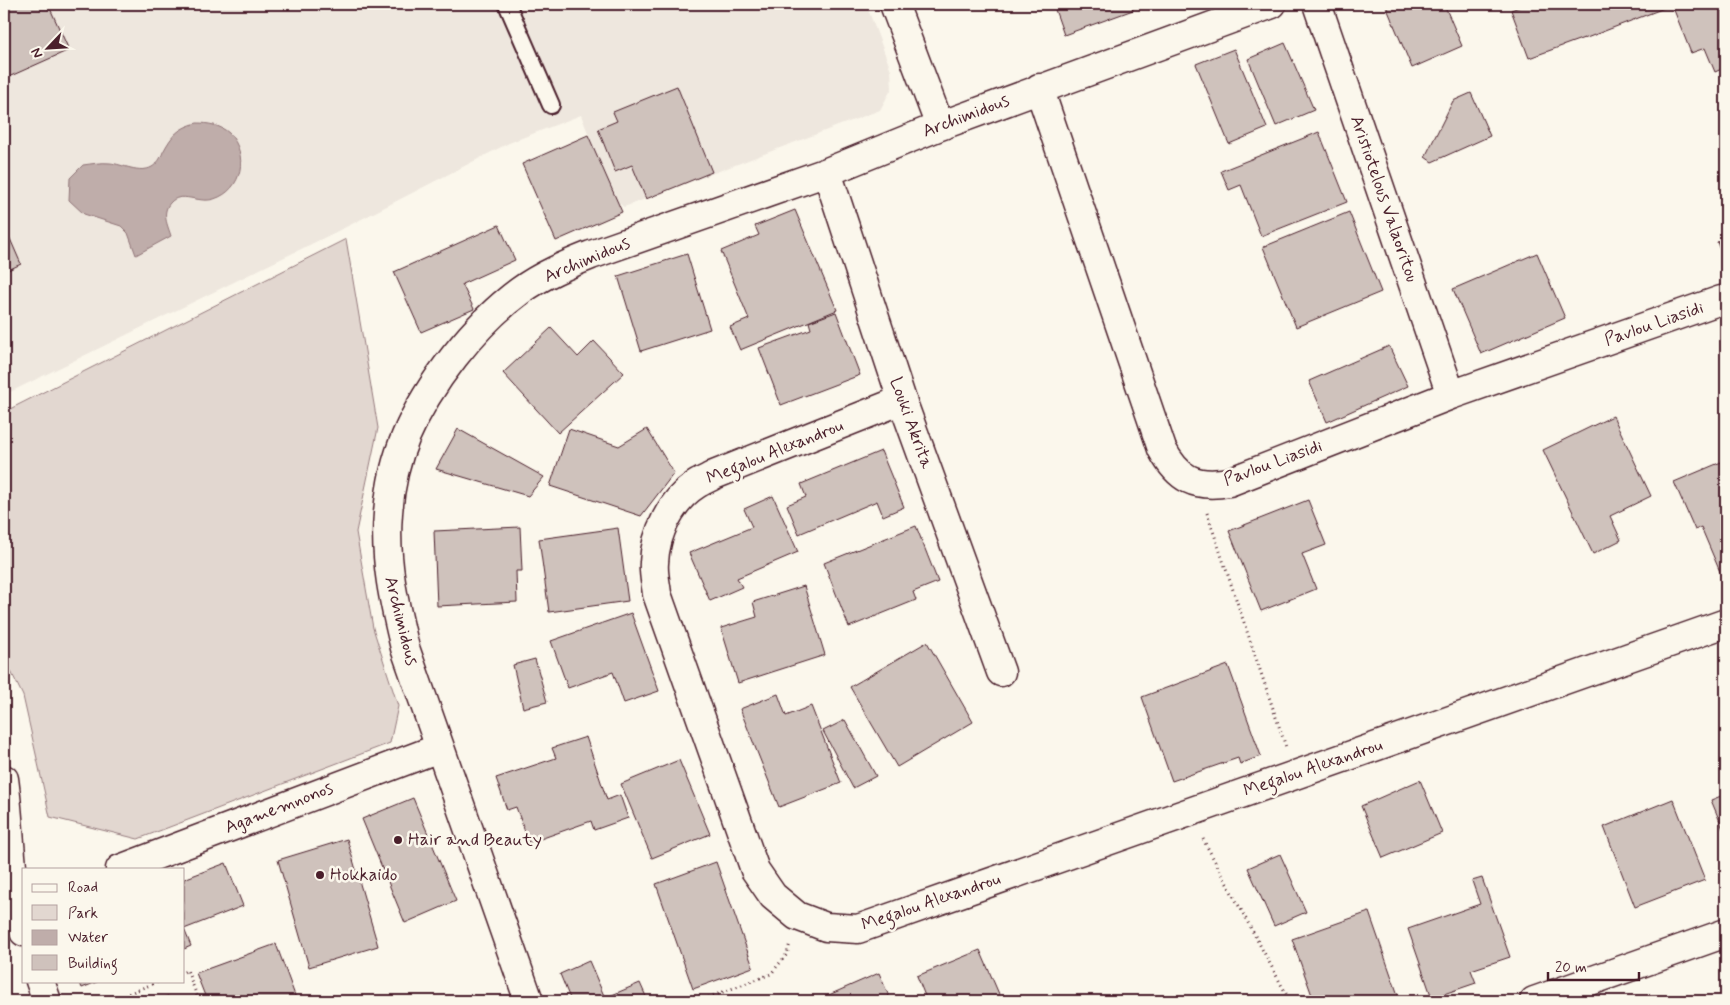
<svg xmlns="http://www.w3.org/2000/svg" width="1730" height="1005" font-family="Mynerve,sans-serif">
<rect width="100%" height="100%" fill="#fbf7ec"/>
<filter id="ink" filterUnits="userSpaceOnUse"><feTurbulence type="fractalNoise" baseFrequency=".02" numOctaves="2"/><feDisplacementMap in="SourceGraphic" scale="10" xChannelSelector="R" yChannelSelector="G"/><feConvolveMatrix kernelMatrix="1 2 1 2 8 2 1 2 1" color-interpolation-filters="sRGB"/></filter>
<g filter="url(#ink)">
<path fill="#eee7de" d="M4,4H866L891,70L892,88L880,110L624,207L614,200L581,115L509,143L352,224L4,395Z"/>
<path fill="#e2d7d0" stroke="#967b7e" d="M346,239L378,428L356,532L373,628L398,706L390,743L138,839L50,817L23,696L4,657V412Z"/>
<path fill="#bfadaa" stroke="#907477" d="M197,123C208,123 220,125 229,133C249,154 243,190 214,199C198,204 181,190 170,203C161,213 168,226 171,236L136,255L128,233L121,226L84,214L69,200L70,178L83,165C91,164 101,162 110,163C122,164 140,174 152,167C157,164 161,158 163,152C172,135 178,128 197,123Z"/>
<path fill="#cfc2bc" stroke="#4a1f2b" d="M4,4H48L69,50L4,79Z
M1053,4H1131L1133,10L1064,35Z
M1390,4H1444L1462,46L1412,68L1386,6Z
M1527,4H1722L1726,14V67L1715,72L1705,48L1691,53L1672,5L1584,39V38L1529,58L1511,10Z
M1285,43L1314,110L1276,126L1248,59Z
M1234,49L1267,128L1229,144L1196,64Z
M677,86L712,172L646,199L632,165L615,172L598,129L617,121L613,112Z
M1471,93L1490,136L1432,162L1425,157L1453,101Z
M1319,132L1347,202L1261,236L1241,185L1229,190L1221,171Z
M588,135L622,212L556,241L522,164Z
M795,210L837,310L740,350L730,327L749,319L721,251L759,235L755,226Z
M1349,212L1381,292L1296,327L1263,247Z
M4,225L21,264L4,272Z
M499,225L515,260L462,284L474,309L421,332L394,272Z
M1726,239V267L1717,242Z
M1537,253L1565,318L1481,354L1453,289Z
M687,254L710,329L641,351L618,276Z
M836,312L860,375L781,405L759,348L811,329L809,322Z
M551,328L578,357L594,341L624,373L558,433L503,373Z
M1389,346L1408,386L1327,422L1309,381Z
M1613,416L1651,496L1610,516L1621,540L1593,554L1543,450Z
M458,429L544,477L528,496L436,469Z
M569,429L619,446L647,429L674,473L641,516L550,486Z
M881,451L904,507L883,516L877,501L799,534L787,505L806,497L801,484Z
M1726,460V586L1701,527L1695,530L1674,482Z
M773,496L798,552L737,578L742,587L710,601L689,553L752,527L744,509Z
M1308,500L1326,545L1302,554L1316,589L1261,611L1229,531Z
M916,526L938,582L913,592L916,600L849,627L824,563Z
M520,527L522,571H516L517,602L437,606L434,531Z
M618,528L628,601L549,612L539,539Z
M804,586L825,655L738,683L721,628L757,617L753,602Z
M631,613L659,691L624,703L613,672L568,688L551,641Z
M927,642L973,722L897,767L850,687Z
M535,659L547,702L523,708L513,665Z
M1228,665L1261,756L1240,764L1238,758L1172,781L1142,697Z
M778,694L786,716L811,706L841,783L779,807L740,709Z
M845,720L876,776L853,788L823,731Z
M586,737L607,800L620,795L628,818L594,830L591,821L529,843L516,807L507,810L496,778L556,758L552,748Z
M679,760L710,834L652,858L621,784Z
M1420,780L1442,833L1383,858L1361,806Z
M1726,794V836L1711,800Z
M413,798L456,901L405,923L362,819Z
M1673,799L1705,880L1635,907L1604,827Z
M347,839L378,946L309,967L278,860Z
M1280,854L1306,912L1274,926L1248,868Z
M716,862L753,967L693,989L656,884Z
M226,863L243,906L184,929L191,946L184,949V879Z
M1482,878L1510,957L1471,970L1476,983L1432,998L1408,929L1480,904L1472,881Z
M1369,912L1400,1001H1314L1292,939Z
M276,944L297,1001H207L196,973Z
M980,950L1002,1001H927L917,976Z
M589,961L605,998L640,983L648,1001H571L560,974Z
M879,973L891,1001H824L822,998Z
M79,981H99L82,988Z
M168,996L170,1001H156Z
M1726,996V1001H1713Z
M1138,997L1139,1001H1126Z"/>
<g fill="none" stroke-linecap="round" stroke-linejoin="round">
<defs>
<path id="service" d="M507,4L551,105"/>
<path id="minor" d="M894,4L940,126
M1317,4L1451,395
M1039,88L1162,449C1178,479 1195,488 1229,482L1451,395L1721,300H1726
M827,172L902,400L1001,672
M902,400L714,475C709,478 702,481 697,484C671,500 655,534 654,563C653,573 656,584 657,594L755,870L773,896L797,916L826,927L858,929L1726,623
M4,779C11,829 9,883 24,932
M120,869L439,748
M40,981L47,1001
M529,1001L405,648C394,603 384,560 388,513C390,488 396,459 406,436C428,384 475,324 520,291C542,275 566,265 591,255L827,172L940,126L1272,4
M1534,1001L1726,933"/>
</defs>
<use href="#service" stroke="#4a1f2b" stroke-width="20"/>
<use href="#minor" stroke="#4a1f2b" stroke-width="31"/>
<path stroke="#4a1f2b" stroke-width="3" stroke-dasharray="1 4" stroke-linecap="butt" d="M1207,513L1286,747
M1203,839L1290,1001
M184,972L187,970L199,1001
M110,1001L160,981
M699,1001L771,974L787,954L790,943"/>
<use href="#service" stroke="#fbf7ec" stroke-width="16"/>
<use href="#minor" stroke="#fbf7ec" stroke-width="28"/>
</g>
</g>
<g fill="#4a1f2b" stroke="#fbf7ec" stroke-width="2">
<circle cx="398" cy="840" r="5"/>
<circle cx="320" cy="875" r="5"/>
</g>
<g text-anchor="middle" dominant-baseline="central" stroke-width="5" stroke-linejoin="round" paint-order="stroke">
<g font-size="18" fill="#4a1f2b" stroke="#fbf7ec">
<text transform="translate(966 116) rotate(-21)">Archimidous</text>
<text transform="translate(1384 199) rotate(71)">Aristiotelous Valaoritou</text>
<text transform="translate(587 260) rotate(-23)">Archimidous</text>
<text transform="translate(1654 324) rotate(-19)">Pavlou Liasidi</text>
<text transform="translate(911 423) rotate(70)">Louki Akrita</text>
<text transform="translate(775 452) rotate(-22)">Megalou Alexandrou</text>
<text transform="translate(1273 463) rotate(-20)">Pavlou Liasidi</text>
<text transform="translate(401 621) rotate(76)">Archimidous</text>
<text transform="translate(1313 768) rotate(-19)">Megalou Alexandrou</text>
<text transform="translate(279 808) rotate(-21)">Agamemnonos</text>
<text transform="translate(931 902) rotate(-19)">Megalou Alexandrou</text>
</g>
<g font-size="18" fill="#4a1f2b" stroke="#fbf7ec" text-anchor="start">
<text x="408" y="840">Hair and Beauty</text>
<text x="330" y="875">Hokkaido</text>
</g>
</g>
<rect width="1730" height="1005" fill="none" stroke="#fbf7ec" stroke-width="20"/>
<rect x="10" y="10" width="1710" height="985" fill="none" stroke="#4a1f2b" stroke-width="2" filter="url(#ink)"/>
<rect x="22" y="868" width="162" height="115" fill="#fbf7ec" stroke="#b4a19f"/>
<rect x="32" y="884" width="25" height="8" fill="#fbf7ec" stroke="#b4a19f"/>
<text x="68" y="892" font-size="15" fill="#4a1f2b">Road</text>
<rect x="32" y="905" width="25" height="15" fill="#e2d7d0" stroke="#b4a19f"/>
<text x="68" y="918" font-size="15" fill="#4a1f2b">Park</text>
<rect x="32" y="930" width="25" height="15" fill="#bfadaa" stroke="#b4a19f"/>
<text x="68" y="942" font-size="15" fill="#4a1f2b">Water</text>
<rect x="32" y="955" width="25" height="15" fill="#cfc2bc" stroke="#b4a19f"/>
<text x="68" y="968" font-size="15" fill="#4a1f2b">Building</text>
<g transform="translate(48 48) rotate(245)" stroke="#fbf7ec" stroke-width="4" paint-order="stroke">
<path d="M0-4L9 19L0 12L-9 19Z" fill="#4a1f2b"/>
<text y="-8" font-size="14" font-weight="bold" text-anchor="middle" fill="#4a1f2b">N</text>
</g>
<path d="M1548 972v8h91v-8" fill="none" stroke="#4a1f2b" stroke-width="2.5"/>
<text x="1555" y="972" font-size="15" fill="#4a1f2b" stroke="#fbf7ec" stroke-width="4" paint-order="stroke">20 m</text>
</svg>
